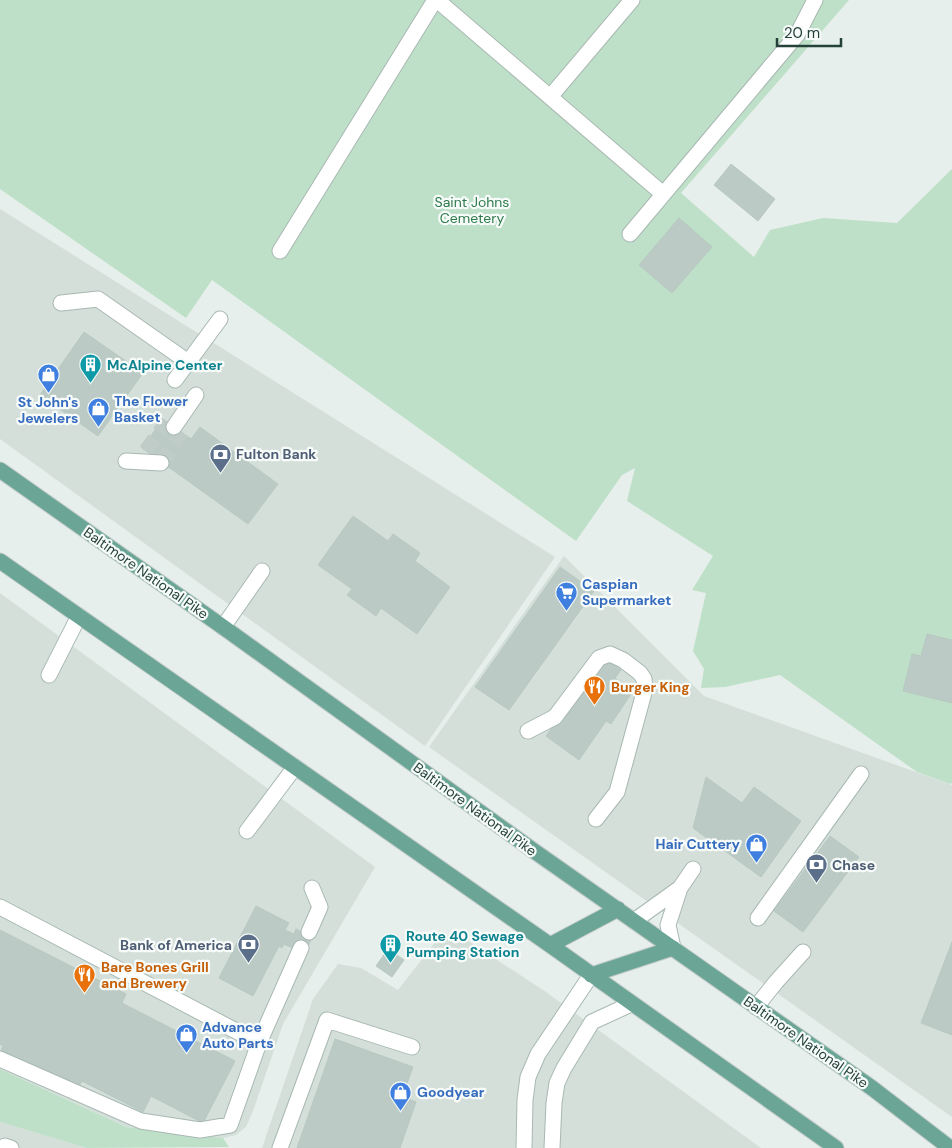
<svg xmlns="http://www.w3.org/2000/svg" width="952" height="1148" font-family="'DM Sans',sans-serif">
<rect width="100%" height="100%" fill="#e6efeb"/>
<path fill="#d4dfda" d="M0,209L555,557L425,746L0,439Z
M564,556L704,696L952,785V1117L429,747Z
M0,593L375,867L283,1024L253,1111L246,1127L236,1135L223,1138L126,1127L0,1069Z
M459,935L546,992L761,1148H262L313,999L338,964L361,968L398,990L440,936Z
M0,1122L87,1148H0Z"/>
<path fill="#bfe0c8" d="M0,0H849L681,193L754,257L770,230L823,218L897,223L952,169V783L950,784L917,772L780,675L725,687L701,688L704,669L693,651L706,593L692,590L713,556L627,501L635,468L622,475L576,541L212,280L186,318L0,189Z
M0,1069L126,1127L223,1138L229,1147L87,1148L0,1122Z"/>
<path fill="#bbcac4" stroke="#b8c9c2" d="M731,164L775,199L758,221L714,185Z
M679,218L712,247L672,293L639,265Z
M84,332L143,373L98,436L40,395Z
M163,419L191,439L200,427L278,484L248,524L142,448Z
M353,516L388,541L393,534L420,553L415,561L450,587L417,634L381,608L376,616L347,595L352,589L318,565Z
M560,567L594,591L509,710L475,687Z
M927,634L952,640V703L903,691L912,654L921,656Z
M607,660L621,670L615,678L633,691L611,724L606,721L579,760L546,736L596,666L601,669Z
M706,777L742,803L754,787L801,821L761,877L693,828Z
M830,836L859,857L803,932L774,911Z
M256,906L289,923L285,930L294,934L296,929L306,934H314L306,950L295,949L284,944L282,948L279,946L253,996L219,978Z
M0,930L126,994L122,1003L235,1061L203,1123L151,1096L143,1112L82,1081L77,1090L1,1050L3,1046L0,1044Z
M952,942V1035L921,1023Z
M388,949L404,960L392,977L376,966Z
M335,1039L413,1067L402,1097L416,1102L400,1148H297Z"/>
<g fill="none" stroke-linecap="round" stroke-linejoin="round">
<path stroke="#bfccc8" stroke-width="15" stroke-dasharray="15 8" stroke-linecap="butt" d="M146,451L167,422
M161,463L182,432"/>
<defs>
<path id="minor" d="M437,0L663,194
M550,97L632,0
M630,234L797,35L815,0
M280,251L435,0
M61,303L98,299L188,362
M175,380L220,319
M174,427L196,395
M126,461L161,463
M223,627L262,571
M49,675L79,616
M528,731L555,717L599,658L610,654L623,660L640,673L644,679L645,689L617,792L596,819
M247,831L295,767
M0,907L259,1043
M758,918L861,774
M634,921L680,888
M309,932L320,907L312,888
M673,948L668,925L680,888L693,869
M756,1007L776,982L803,952
M0,1059L141,1121L200,1130L230,1125L259,1043L301,948
M4,1148L5,1146L11,1148
M280,1148L327,1020L412,1047
M524,1148L525,1100L528,1077L538,1054L591,975
M552,1148L554,1103L557,1083L564,1068L592,1022L631,1004"/>
<path id="major" d="M0,470L223,627L534,851L872,1088L950,1148
M0,561L550,945L836,1148
M550,945L618,909
M591,975L673,948"/>
</defs>
<use href="#minor" stroke="#a8b8b2" stroke-width="17"/>
<use href="#major" stroke="#c2cac8" stroke-width="17"/>
<use href="#minor" stroke="#fff" stroke-width="15"/>
<use href="#major" stroke="#6aa596" stroke-width="15"/>
</g>
<defs>
<symbol id="building-pin" viewBox="-11 -11 22 30"><path d="M0 17L-7.5 6A9.5 9.5 0 1 1 7.5 6Z" fill="#0f9aa8" stroke="#f7fbf9"/><path d="M-4-6H4V6H1V3H-1V6H-4ZM-2.5-4.3h1.7v1.8h-1.7ZM.8-4.3h1.7v1.8H.8ZM-2.5-1h1.7V.8h-1.7ZM.8-1h1.7V.8H.8Z" fill="#fff"/></symbol>
<symbol id="shop-pin" viewBox="-11 -11 22 30"><path d="M0 17L-7.5 6A9.5 9.5 0 1 1 7.5 6Z" fill="#3f7fe0" stroke="#f7fbf9"/><path d="M-5-2.5h2.3a2.7 3.5 0 0 1 5.4 0H5L5.5 6h-11ZM-1.5-2.5h3a1.5 2.3 0 0 0-3 0Z" fill="#fff"/></symbol>
<symbol id="bank-pin" viewBox="-11 -11 22 30"><path d="M0 17L-7.5 6A9.5 9.5 0 1 1 7.5 6Z" fill="#5c6f8a" stroke="#f7fbf9"/><path d="M-6-4H6V4H-6ZM0-2.3a2.3 2.3 0 1 0 0 4.6a2.3 2.3 0 1 0 0-4.6Z" fill="#fff"/></symbol>
<symbol id="supermarket-pin" viewBox="-11 -11 22 30"><path d="M0 17L-7.5 6A9.5 9.5 0 1 1 7.5 6Z" fill="#3f7fe0" stroke="#f7fbf9"/><path d="M-6-5.5h2.5l.6 2H6L4.5 2H-2.5L-4.4-4H-6ZM-1.5 3.2a1.3 1.3 0 1 0 .1 0ZM3 3.2a1.3 1.3 0 1 0 .1 0Z" fill="#fff"/></symbol>
<symbol id="restaurant-pin" viewBox="-11 -11 22 30"><path d="M0 17L-7.5 6A9.5 9.5 0 1 1 7.5 6Z" fill="#e8710a" stroke="#f7fbf9"/><path d="M-5-6h1v4h1v-4h1v4h1v-4h1v5L-1.5 .5V6h-2V.5L-5-1ZM5-6V6H3V1.5H1.5Q1.5-4 5-6Z" fill="#fff"/></symbol>
</defs>
<g fill-rule="evenodd">
<use href="#building-pin" x="78" y="352" width="25" height="34"/>
<use href="#shop-pin" x="36" y="362" width="25" height="34"/>
<use href="#shop-pin" x="86" y="396" width="25" height="34"/>
<use href="#bank-pin" x="208" y="442" width="25" height="34"/>
<use href="#supermarket-pin" x="554" y="580" width="25" height="34"/>
<use href="#restaurant-pin" x="582" y="674" width="25" height="34"/>
<use href="#shop-pin" x="744" y="832" width="25" height="34"/>
<use href="#bank-pin" x="804" y="852" width="25" height="34"/>
<use href="#building-pin" x="378" y="932" width="25" height="34"/>
<use href="#bank-pin" x="236" y="932" width="25" height="34"/>
<use href="#restaurant-pin" x="72" y="962" width="25" height="34"/>
<use href="#shop-pin" x="174" y="1022" width="25" height="34"/>
<use href="#shop-pin" x="388" y="1080" width="25" height="34"/>
</g>
<g text-anchor="middle" dominant-baseline="central" stroke-width="4.5" stroke-linejoin="round" paint-order="stroke">
<g font-size="14" fill="#2d7a4b" stroke="#f7fbf9">
<text x="472" y="202">Saint Johns<tspan x="472" dy="16">Cemetery</tspan></text>
</g>
<g font-size="14" font-weight="bold" fill="#0d838f" stroke="#f7fbf9" text-anchor="start">
<text x="107" y="365">McAlpine Center</text>
<text x="406" y="936">Route 40 Sewage<tspan x="406" dy="16">Pumping Station</tspan></text>
</g>
<g font-size="14" font-weight="bold" fill="#366cbe" stroke="#f7fbf9" text-anchor="start">
<text x="114" y="401">The Flower<tspan x="114" dy="16">Basket</tspan></text>
<text x="48" y="402" text-anchor="middle">St John's<tspan x="48" dy="16">Jewelers</tspan></text>
<text x="582" y="584">Caspian<tspan x="582" dy="16">Supermarket</tspan></text>
<text x="740" y="844" text-anchor="end">Hair Cuttery</text>
<text x="202" y="1027">Advance<tspan x="202" dy="16">Auto Parts</tspan></text>
<text x="417" y="1092">Goodyear</text>
</g>
<g font-size="14" font-weight="bold" fill="#4e5e75" stroke="#f7fbf9" text-anchor="start">
<text x="236" y="454">Fulton Bank</text>
<text x="832" y="865">Chase</text>
<text x="232" y="945" text-anchor="end">Bank of America</text>
</g>
<g font-size="14" fill="#24423a" stroke="#f7fbf9">
<text transform="translate(146 573) rotate(35)">Baltimore National Pike</text>
<text transform="translate(475 809) rotate(36)">Baltimore National Pike</text>
<text transform="translate(806 1042) rotate(35)">Baltimore National Pike</text>
</g>
<g font-size="14" font-weight="bold" fill="#c56008" stroke="#f7fbf9" text-anchor="start">
<text x="611" y="687">Burger King</text>
<text x="101" y="967">Bare Bones Grill<tspan x="101" dy="16">and Brewery</tspan></text>
</g>
</g>
<path d="M777 38v8h64v-8" fill="none" stroke="#24423a" stroke-width="2.5"/>
<text x="784" y="38" font-size="15" fill="#24423a" stroke="#f7fbf9" stroke-width="4" paint-order="stroke">20 m</text>
</svg>
